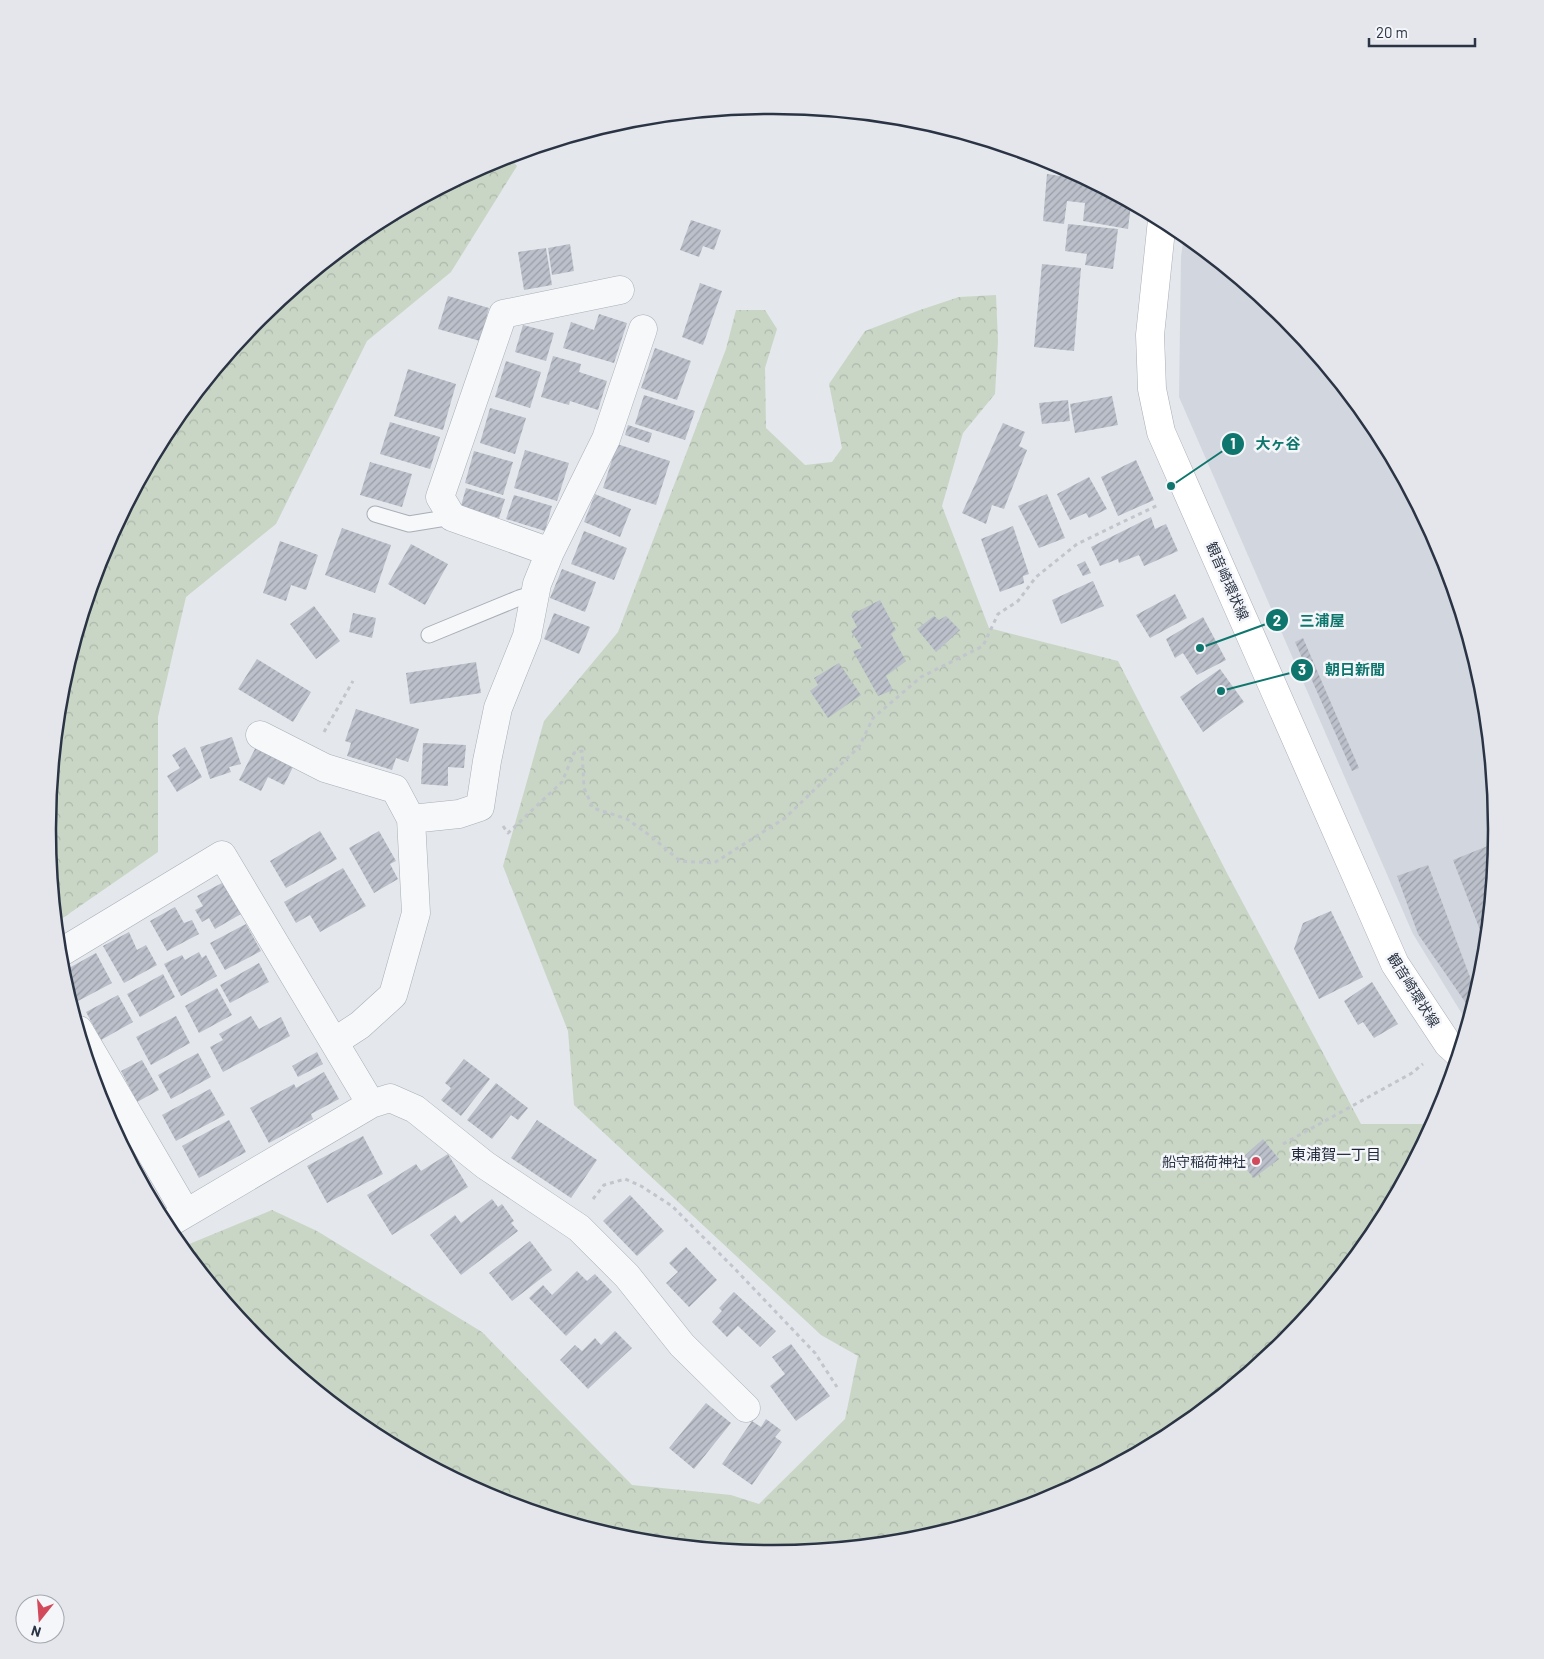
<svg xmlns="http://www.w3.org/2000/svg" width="1544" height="1659" font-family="Barlow,'Noto Sans JP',sans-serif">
<defs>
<pattern id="forest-crowns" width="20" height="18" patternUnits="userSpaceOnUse" patternTransform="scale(1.25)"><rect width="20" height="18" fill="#c9d6c5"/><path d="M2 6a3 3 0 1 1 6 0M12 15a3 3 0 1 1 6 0" fill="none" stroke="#adb8ab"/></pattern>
<pattern id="building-hatch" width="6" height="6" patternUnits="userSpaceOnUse" patternTransform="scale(1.25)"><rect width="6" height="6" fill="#bbc0ca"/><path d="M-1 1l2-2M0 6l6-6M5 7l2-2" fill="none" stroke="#989da6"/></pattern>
</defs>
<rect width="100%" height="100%" fill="#e4e7ec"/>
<path fill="#d2d6de" d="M1184,235L1284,317L1375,427L1441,553L1483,688L1496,830L1483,971L1467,1022L1413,934L1179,397L1181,257Z"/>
<path fill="url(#forest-crowns)" d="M509,156L517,166L451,272L367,341L276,524L186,597L158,717V852L57,922L48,829L61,688L103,552L170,427L260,317L370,227L495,160Z
M996,295L998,341L995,394L963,433L942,506L989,628L1118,661L1228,875L1361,1124H1432L1374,1232L1284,1342L1174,1432L1049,1499L913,1540L772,1554L630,1540L494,1499L369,1432L260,1342L182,1247L272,1210L317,1231L482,1332L632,1485L731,1495L759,1504L845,1419L858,1356L821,1335L574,1105L568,1031L503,866L544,721L618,632L726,349L736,310H765L777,329L765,368L766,428L805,465L832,462L842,448L829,384L865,331L920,310L959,297Z"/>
<path fill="url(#building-hatch)" d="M1047,174L1086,180L1131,204L1128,229L1083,221L1085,203L1067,201L1064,224L1043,221Z
M691,220L721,230L714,250L703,246L699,257L680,250Z
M1068,224L1118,229L1113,269L1085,265L1087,254L1065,251Z
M570,244L574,271L552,275L548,248Z
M546,248L552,285L524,290L518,252Z
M1042,264L1081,268L1074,351L1034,347Z
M700,283L722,291L703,345L682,337Z
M448,296L489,308L480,341L438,329Z
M599,314L627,323L614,363L563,348L571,322L594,330Z
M523,325L554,333L546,361L515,352Z
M655,348L691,361L677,400L641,388Z
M553,356L581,364L579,372L607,381L598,410L570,401L569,405L541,397Z
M506,361L541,372L530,408L495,397Z
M408,369L456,384L443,430L394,416Z
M644,395L695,411L685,440L635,424Z
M1112,396L1118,425L1075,433L1070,404Z
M1068,400L1070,421L1042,424L1039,403Z
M490,408L526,418L515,454L480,443Z
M390,422L440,437L430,469L380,454Z
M1003,423L1025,432L1019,446L1027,450L1004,509L992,505L986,524L962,513Z
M628,425L652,433L649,443L625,435Z
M617,444L670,461L656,505L603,488Z
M525,450L569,463L557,501L514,488Z
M474,451L513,462L503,495L465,483Z
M1136,460L1154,500L1118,516L1101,477Z
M370,462L412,474L402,507L360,495Z
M1089,477L1107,509L1089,518L1086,513L1070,520L1057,494Z
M466,488L505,499L499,518L461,506Z
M595,494L631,509L620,537L584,522Z
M1047,494L1065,538L1039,548L1018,506Z
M514,495L552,506L545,531L506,519Z
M1151,517L1155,529L1166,524L1178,551L1144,566L1139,555L1119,563L1118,559L1100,566L1091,547Z
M1013,526L1029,574L1023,576L1024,583L1000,592L981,539Z
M342,528L391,545L375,593L325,575Z
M584,531L627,548L614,580L571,564Z
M280,541L318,555L306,590L291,585L286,601L263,593Z
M411,544L448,564L425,605L388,584Z
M1085,561L1091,573L1083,576L1077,565Z
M562,569L596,582L585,612L550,598Z
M1093,581L1104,606L1061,624L1052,600Z
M1175,594L1187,618L1150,638L1136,615Z
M880,600L896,630L891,634L906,661L886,676L893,690L878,696L853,651L862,648L851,631L857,627L851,615Z
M314,606L340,641L316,659L290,624Z
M353,613L376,618L372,638L349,632Z
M554,613L590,627L579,654L544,639Z
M934,616L939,620L946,616L960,630L936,652L917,629Z
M1203,617L1226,660L1197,675L1183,653L1175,658L1166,639Z
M1303,638L1359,768L1352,771L1295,642Z
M257,659L311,692L293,722L238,689Z
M476,662L481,693L410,704L406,673Z
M839,663L861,695L828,718L810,691L818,685L814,678Z
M1220,669L1244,702L1203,732L1180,697Z
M356,709L419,729L408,762L396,758L392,770L347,756L351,743L345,741Z
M232,737L241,764L229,767L231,772L210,779L200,747Z
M423,743L466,745L464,768L448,767V786L421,784Z
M185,747L202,777L177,792L167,776L180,768L172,755Z
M256,747L293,767L284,785L268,777L261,791L239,780Z
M320,831L337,859L286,888L270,861Z
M379,831L396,861L390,864L398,879L374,893L349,848Z
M1495,843L1485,943L1453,860Z
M1428,865L1476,993L1470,1009L1418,934L1397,876Z
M343,868L366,906L320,932L310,915L296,923L284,902Z
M224,882L241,914L215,929L209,918L202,922L195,910L203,906L197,896Z
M175,907L184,923L192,920L199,934L167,951L150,921Z
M1331,911L1363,977L1319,999L1294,949L1303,923Z
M246,924L261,951L225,970L210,943Z
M129,932L137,950L146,945L157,965L124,983L103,946Z
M199,952L202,958L206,955L217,976L181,996L164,964L182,955L185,960Z
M96,953L112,983L78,1001L62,972Z
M259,963L269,982L230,1003L220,985Z
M163,974L175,997L140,1017L127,994Z
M1372,982L1398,1024L1374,1038L1363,1022L1358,1025L1344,1001Z
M217,988L232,1015L199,1033L185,1006Z
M118,995L133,1022L101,1040L86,1012Z
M176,1016L190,1043L151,1065L136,1037Z
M251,1016L259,1029L281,1017L290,1036L223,1072L210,1047L223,1040L219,1034Z
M317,1052L323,1064L298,1077L292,1066Z
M198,1053L211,1077L171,1099L158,1075Z
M464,1059L490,1079L461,1116L441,1100L451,1088L445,1083Z
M142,1060L159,1090L137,1102L121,1071Z
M324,1072L339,1099L311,1114L313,1119L269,1143L250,1108L294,1084L296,1088Z
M496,1083L528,1108L518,1120L511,1115L492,1139L467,1120Z
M210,1089L225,1115L176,1141L162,1115Z
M229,1120L246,1152L199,1178L182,1146Z
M537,1120L597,1160L571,1198L511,1158Z
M363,1136L383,1174L327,1203L307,1166Z
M1263,1139L1279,1159L1254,1178L1239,1161Z
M448,1154L468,1187L392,1235L367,1195L416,1164L421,1171Z
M630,1195L664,1231L637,1256L603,1221Z
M492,1199L498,1207L502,1204L514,1221L511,1223L518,1231L461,1275L430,1235L455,1215L461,1223Z
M530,1241L552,1270L512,1301L489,1273Z
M686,1247L717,1280L689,1307L666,1283L678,1272L669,1263Z
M577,1271L587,1281L595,1274L612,1292L566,1336L529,1298L543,1285L552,1295Z
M734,1292L776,1331L760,1347L738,1326L727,1337L712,1322L722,1311L719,1308Z
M615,1331L632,1348L588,1389L560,1360L575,1345L582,1351L595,1338L601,1345Z
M791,1344L830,1396L796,1421L770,1386L785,1374L772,1357Z
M706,1403L731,1423L694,1469L669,1448Z
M766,1419L781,1430L775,1437L782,1442L752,1485L722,1464L752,1421L761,1427Z"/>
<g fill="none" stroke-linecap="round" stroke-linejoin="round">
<defs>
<path id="service" d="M375,514L409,524L452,517
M429,635L519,598L536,593"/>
<path id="minor" d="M550,552L452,517L440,497L503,314L620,290
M260,735L325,768L395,789L411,819L416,913L393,995L360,1025L334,1042
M411,819L459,814L480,807L487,761L498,708L527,636L537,584L550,552L606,439L643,329
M60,953L222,855L371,1104
M79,1030L186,1213
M166,1225L371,1104L390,1098L415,1109L485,1165L579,1228L627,1276L682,1345L746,1408"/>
<path id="secondary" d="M1162,220L1150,335L1152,389L1161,432L1395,964L1448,1044L1458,1053"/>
</defs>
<use href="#service" stroke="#a9aeb7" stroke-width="17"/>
<use href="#minor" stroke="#a9aeb7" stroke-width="29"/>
<use href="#secondary" stroke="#a9aeb7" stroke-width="29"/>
<path stroke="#c2c5cb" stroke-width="3" stroke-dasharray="4 4" stroke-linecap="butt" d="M324,732L353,681
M503,826L508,833L562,782L574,753L582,751L584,788L593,808L627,819L652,837L680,861L714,863L785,818L859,747L873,718L921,677L983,646L998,614L1018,601L1036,577L1077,544L1158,505
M1283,1144L1412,1073L1423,1064
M593,1199L604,1185L625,1179L641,1186L672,1206L735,1269L815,1353L837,1387"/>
<use href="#service" stroke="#f7f8fa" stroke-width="15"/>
<use href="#minor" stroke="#f7f8fa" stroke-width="28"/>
<use href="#secondary" stroke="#fff" stroke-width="28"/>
</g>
<circle fill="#d1495b" stroke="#f4f6f9" stroke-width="2" cx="1256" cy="1161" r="5"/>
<g text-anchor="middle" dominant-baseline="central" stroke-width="5" stroke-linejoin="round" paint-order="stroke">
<g font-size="14" fill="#2b3445" stroke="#f4f6f9">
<text transform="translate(1228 581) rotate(66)">観音崎環状線</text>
<text transform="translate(1414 990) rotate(58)">観音崎環状線</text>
</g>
<g font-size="14" fill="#2b3445" stroke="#f4f6f9" text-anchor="end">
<text x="1246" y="1161">船守稲荷神社</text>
</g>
<g font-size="15" fill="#1d2536" stroke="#f4f6f9">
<text x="1336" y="1154">東浦賀一丁目</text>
</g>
</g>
<path d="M0 0H1544V1659H0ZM771 114H773A715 715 0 0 1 1488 829V830A715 715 0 0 1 773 1545H771A715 715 0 0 1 56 830V829A715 715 0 0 1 771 114Z" fill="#e4e6eb" fill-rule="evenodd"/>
<path fill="none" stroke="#2b3445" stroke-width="2.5" d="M771 114H773A715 715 0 0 1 1488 829V830A715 715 0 0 1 773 1545H771A715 715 0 0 1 56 830V829A715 715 0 0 1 771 114Z"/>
<path fill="none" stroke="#0f766e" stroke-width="2" d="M1171 486L1233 444M1200 648L1277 620M1221 691L1302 670"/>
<g fill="#0f766e" stroke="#f4f6f9" stroke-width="2">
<circle cx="1171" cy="486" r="5"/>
<circle cx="1200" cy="648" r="5"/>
<circle cx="1221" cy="691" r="5"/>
<circle cx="1233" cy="444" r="12"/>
<circle cx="1277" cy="620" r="12"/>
<circle cx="1302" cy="670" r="12"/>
</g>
<g font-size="15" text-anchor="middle" font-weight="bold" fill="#fff">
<text x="1233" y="449">1</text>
<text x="1277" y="626">2</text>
<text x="1302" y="675">3</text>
</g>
<g font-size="15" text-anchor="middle" font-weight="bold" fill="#0f766e" stroke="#f4f6f9" stroke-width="5" stroke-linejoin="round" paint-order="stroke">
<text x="1278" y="449">大ヶ谷</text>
<text x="1322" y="626">三浦屋</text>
<text x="1355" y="675">朝日新聞</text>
</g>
<g transform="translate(40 1619) rotate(197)"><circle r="24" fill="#f4f6f9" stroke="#a4a8b1"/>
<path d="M0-4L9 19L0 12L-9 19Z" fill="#d1495b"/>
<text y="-8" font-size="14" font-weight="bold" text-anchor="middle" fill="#2b3445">N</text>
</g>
<path d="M1369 38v8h106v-8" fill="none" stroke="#2b3445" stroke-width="2.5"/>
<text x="1376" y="38" font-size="15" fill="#2b3445" stroke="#f4f6f9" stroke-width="4" paint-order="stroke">20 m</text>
</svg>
